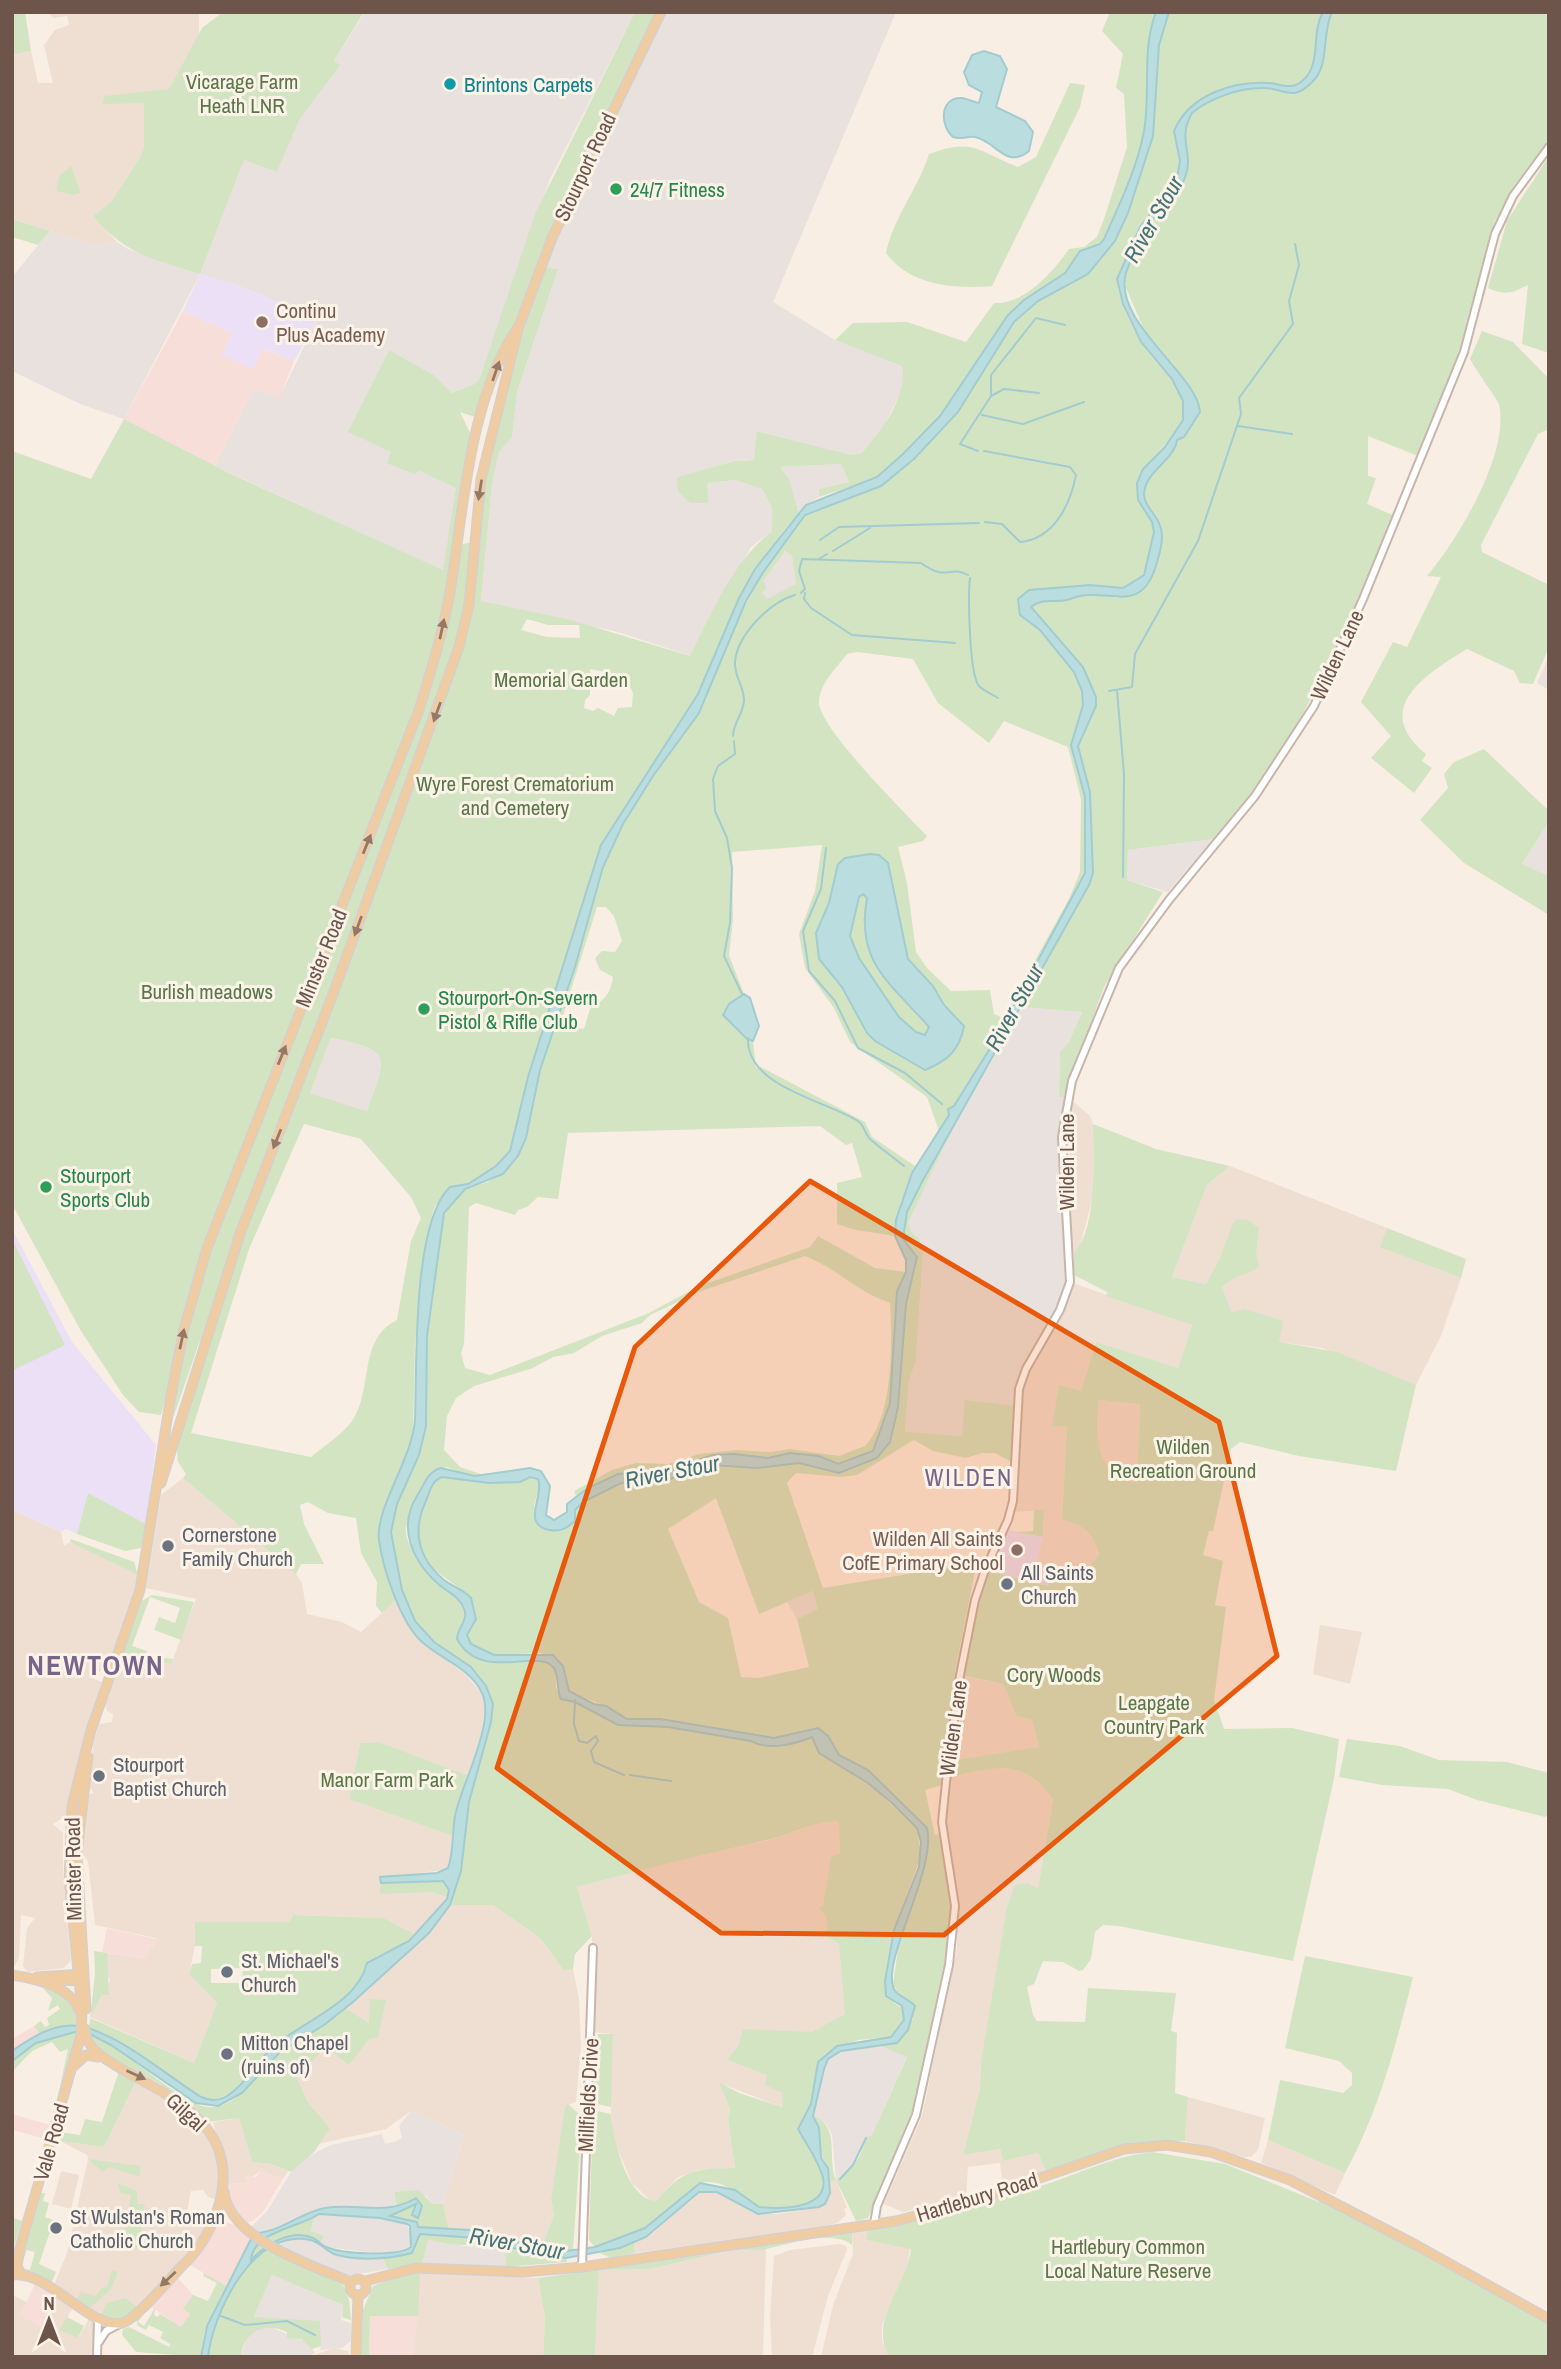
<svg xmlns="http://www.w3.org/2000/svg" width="1561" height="2369" font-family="'Archivo Narrow',sans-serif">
<rect width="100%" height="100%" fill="#f9eee3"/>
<path fill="#efdfd2" d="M46,12H199V39L170,89L104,103L144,102V147L139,159L111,202L93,216L117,242L94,245L12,219V55L31,51L38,83H53L44,45L55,30L69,25L67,16L54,18Z
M1068,1097L1090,1116L1093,1124V1196L1080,1247L1070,1256L1062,1145Z
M1230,1166L1387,1228L1381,1247L1461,1278L1441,1336L1416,1385L1322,1348L1279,1342L1232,1314L1222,1287L1172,1277L1207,1185Z
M1070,1282L1192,1325L1178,1369L1096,1342L1081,1391L1059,1386L1053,1426H1067L1062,1518L1086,1527L1094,1536L1099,1552L1090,1570L1082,1574L1052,1570L1036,1563L1043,1537L1044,1510L1011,1512L1020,1384Z
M1099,1400L1140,1403L1138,1482L1117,1479L1101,1460L1096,1437Z
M183,1478L296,1574L302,1583L307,1614L342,1622L361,1632L397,1599L411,1629L421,1641L466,1675L483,1695L485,1706L481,1735L467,1775L379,1742L360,1743L349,1798L453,1836L451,1861L446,1870L380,1877L381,1883L434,1880L448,1895L447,1899L414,1934L384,1918L293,1915L289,1922H195V1946L189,1974L217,2003L194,2063L90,2017L110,1981L105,1965L107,1953L146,1959L149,1947L156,1938L95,1925L88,1861L81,1853L86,1796L93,1793L92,1789L87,1788L94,1740L99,1724L112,1722L113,1714L107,1711L105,1705L123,1653L171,1664L196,1599L146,1588L161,1495Z
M12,1510L61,1532L64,1546L70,1542L80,1546L138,1575L131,1605L111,1657L103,1670L91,1675L92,1678L102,1682L83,1741L66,1816L53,1824L63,1833V1877L71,1960L64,1968L28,1972L23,1966L27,1928L35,1918L21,1915L19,1958L12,1971Z
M1320,1625L1362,1632L1350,1684L1313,1674Z
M962,1676L1003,1684L1016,1716L1032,1720L1039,1748L950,1761Z
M991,1768L1019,1769L1040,1780L1053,1799L1038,1890L989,2022L981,2062L980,2088L963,2155L1000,2149L1003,2161L1038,2153L1047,2173L1003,2186L1000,2163L968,2167L966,2197L903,2212L884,2204L922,2116L957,1948V1897L945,1830L950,1777Z
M821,1822H849L842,1945L848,2012L815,2032L739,2044L727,2060L767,2075L785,2095L781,2107L720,2083L730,2109L728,2120L735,2168L698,2170L678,2177L656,2201H651L632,2183L613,2138L609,2082L613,2034L591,2032L592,1936L577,1887L697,1855L770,1840Z
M450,1905H493L540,1938L564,1971L573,1969L579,1999L581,2046L576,2102L568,2105L551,2199L554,2215L541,2248L488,2233L449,2230L443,2204L464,2135L411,2111L386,2129L318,2144L330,2128L308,2102L297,2078L326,2047L369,2023L345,2008L422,1940Z
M137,2079L174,2102L206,2133L220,2170L218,2200L208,2197L203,2190L191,2191L187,2211L208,2225L196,2244L134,2312L106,2318L54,2285L67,2253L88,2159L87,2155L60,2141L104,2147Z
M1188,2097L1265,2118L1258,2150L1251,2157H1244L1185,2141Z
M239,2118L252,2162L271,2164L288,2171L283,2179L260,2171L245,2183L226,2184L224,2162L213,2122Z
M1268,2140L1345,2173L1335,2195L1261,2163Z
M61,2171L79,2175L71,2209L52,2204Z
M836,2180L847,2208L844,2209L846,2215L837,2223L804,2231L635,2253L634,2243L652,2234L699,2192H717L758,2214H779L819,2207L830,2193V2182Z
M868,2229L866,2240L910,2248L906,2273L882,2325V2341L889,2357H821L833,2305L853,2254L852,2232Z
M839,2244L846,2246L847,2250L828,2296L812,2357H772L770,2317L774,2256L790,2250Z
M738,2249H766L763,2357H595L599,2270L650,2269Z
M420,2273L538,2278L545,2318L543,2357H413Z
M54,2293L74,2306L60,2330L79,2337L90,2317L97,2324L92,2357H12V2295L27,2302L20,2316L51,2306Z
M334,2348L348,2351L350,2357H308Z"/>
<path fill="#f8ded8" d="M183,311L233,333L253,369L262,349L294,361L279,399L254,389L215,466L124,419Z
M107,1928L157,1939L154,1948L149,1947L146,1959L102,1952Z
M34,2026L40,2034L12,2051V2039Z
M12,2114L50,2125L46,2139L12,2130Z
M260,2171L283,2179L263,2212L253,2221L245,2223L238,2219L227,2198L226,2184L245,2183V2175L256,2177Z
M222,2221L234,2225L253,2238L226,2286L190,2265L218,2222Z
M177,2277L193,2295L184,2309L190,2314L181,2328L149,2305Z
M35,2284L54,2293L41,2326L20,2316Z
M388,2313L418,2316L413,2357H369L370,2316Z"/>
<path fill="#e8e1dd" d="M365,12H635L550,179L480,378L474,384L452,393L434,375L389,350L349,431L392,452L387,463L420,471L457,488L443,571L215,466L254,389L279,398L318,318L239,286L200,274L124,419L80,404L12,371V277L50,231L94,245L117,242L128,249L200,274L244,160L277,172L300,119L339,65L334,61Z
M661,12H896L773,302L835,340L903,366L905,380L902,391L882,429L862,453L852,455L758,431L754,460H745L677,477L707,483L736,480L750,483L762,489L772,508V531L751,547L691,656L618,632L481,602L492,484L499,452L512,437L517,392L558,269L541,267Z
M841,464L849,482L819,489V497L806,505L799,515L779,467Z
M785,551L792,556L796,584L766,600L761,593L767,588L762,582Z
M1549,656V690L1537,683Z
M1549,821V876L1522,864Z
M1213,839L1168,892L1127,880L1128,850Z
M1022,1007L1082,1012L1069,1042L1060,1052L1059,1096L1068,1097L1063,1118L1069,1288L1026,1369L1016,1406L962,1436L905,1433L909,1380L916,1361L923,1252L919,1238L911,1233L909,1221L956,1121Z
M331,1038L363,1044L375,1049L382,1059V1069L367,1111L310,1093Z
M813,1591L819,1609L797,1619L787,1602Z
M881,2046L907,2056L872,2135L844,2176L836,2180L832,2134L827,2125L813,2116L824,2069L828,2059L841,2051Z
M411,2111L464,2135L443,2204H432L426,2196L406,2191L394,2193L397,2206L371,2210L326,2208L265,2233H258L254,2229L252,2226L267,2211L291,2172L305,2158L331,2145L382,2134L385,2144L394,2142L402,2138L399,2126Z
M319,2214L389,2219L406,2224L411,2232V2247L383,2254L326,2247L320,2243L324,2236L311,2232L314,2217Z
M290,2240H310L339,2256L383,2258L388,2269L345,2276L275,2245Z
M428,2240L464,2246L485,2244L502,2248L506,2254L505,2267L422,2264Z
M272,2275L343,2305L341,2320L351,2323V2341L342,2348L320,2350L321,2346L254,2317Z
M271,2327L308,2343L315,2353L308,2357H241L247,2336L257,2329Z"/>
<path fill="#ebe0f5" d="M200,274L239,286L318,318L294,361L263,349L253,369L222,355L232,333L183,311Z
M12,1229L72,1342L156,1445L146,1524L88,1493L77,1534L66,1529L61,1532L12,1510Z
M1004,1529L1043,1537L1036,1563L1052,1570L1048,1586L985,1570Z"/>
<path fill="#d3e4c3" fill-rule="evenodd" d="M12,12H25L31,51L12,55Z
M223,12H364L334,61L340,65L300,119L277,172L244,160L200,274C152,258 127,256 93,216L111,202L139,159L144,147V103L103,104L104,96L169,89L202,28Z
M635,12H661L542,267L558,269L517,392L512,437L499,452L492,484L481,601L571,620L690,656C712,612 733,561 772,531V508L762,489L736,480L707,483L708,503H690L678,491L677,477L736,461L754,460L757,431L852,455L862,453C881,430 908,398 902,366L835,340L853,323L907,322L966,342L994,303C1024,305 1053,272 1069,249L1084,247L1097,237L1104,219L1127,147L1124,94L1116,88L1123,54L1102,31L1110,12H1156C1143,46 1148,78 1146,113C1143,151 1122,213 1100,244L1080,251L1059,279L1024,300L994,334L964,384L931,427L886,470L871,480L819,497V489L849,482L841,464L780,467L789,479L799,515L785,529L746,584L698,694L601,845L528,1077L510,1151L496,1166L463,1186H454L435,1206L432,1215L415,1343L413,1433L381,1523L380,1543L397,1599L382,1613L376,1606L377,1582L361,1553L356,1518L328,1513L308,1502L300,1505L304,1524L324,1564H301L296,1574L183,1478L186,1474L178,1462L177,1448L207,1330L199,1343L174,1415L172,1417L171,1395L166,1396L161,1415L139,1412L123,1395L81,1331L12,1204V451L91,479L124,419L231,474L443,570L456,488L420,471L414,474L387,463L391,452L348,432L389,350L434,375L452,393L474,384L480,378L535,214ZM508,341L516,344L476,513L474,542L458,545L472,437L460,412L481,419ZM527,619L548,625H579L580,638L547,637L521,630ZM590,669L606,672L618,682L626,677L633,693L632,707L618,708L614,716L598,708L593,711L584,708L585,700L590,695ZM331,1038C394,1050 387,1055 367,1111L310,1093ZM304,1124L361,1139L411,1197L421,1218L411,1241L397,1320C357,1340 374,1389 352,1421C343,1434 324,1446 311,1457L191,1433L249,1249Z
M1169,12H1549V141L1515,184L1494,223L1460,350L1418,456L1368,436V476L1376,478L1367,504L1395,516C1353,609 1314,711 1252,794C1240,809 1226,824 1213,839L1128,850L1127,880L1163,892L1104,987L1064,1097H1059L1060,1052L1069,1042L1082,1012L1022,1007L1091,880L1093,860L1090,792L1078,746L1096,706V697L1083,667L1031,607L1044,599L1066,600L1091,594L1118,598L1150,581C1156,563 1170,536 1158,518C1154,511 1145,504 1144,495C1143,472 1171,460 1177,440L1184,437L1200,408L1186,383L1146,334L1126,288V272L1144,234L1169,201L1160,200L1129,246V255L1117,279C1118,300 1131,326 1143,345C1155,365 1191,391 1183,418C1179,433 1153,457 1143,469L1142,507L1152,522L1154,538L1144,575L1127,587C1104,590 1032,580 1017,599L1020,615L1040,630L1074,672L1082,691L1083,705L1071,745L1085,797V873L994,1042L939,1131L927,1097L850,1042L834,1008L805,968L799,934L815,891L822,845L732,852L733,919L729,955L744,994L723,1012L741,1034L753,1041L756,1068L761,1067L865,1122L872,1137L918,1168L901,1201L895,1236L856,1230L837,1224V1183L862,1177L852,1143L846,1145L820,1126L568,1133L558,1199L538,1197L527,1207L518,1210L515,1215L476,1203L469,1207L464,1344L461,1353L465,1368L490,1375L649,1313L697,1287L810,1247L818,1236L875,1268L906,1272C886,1311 903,1424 873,1451C865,1458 849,1461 838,1464L819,1456L790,1453L768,1458L734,1454L713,1455L668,1470L618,1474L576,1496L574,1491L612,1470L636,1463L668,1464L699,1454L736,1450L770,1452L790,1449L839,1456L865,1446C894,1415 892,1344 890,1303C859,1293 836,1268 805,1256L701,1291L650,1315L642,1323L602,1336L574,1353L553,1357L533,1368L474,1386L456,1398L447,1416L444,1450L460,1467L483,1475H469L446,1467C427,1477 416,1491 411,1512C409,1519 405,1525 406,1533C411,1569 468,1595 465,1620L458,1630C461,1636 463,1645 468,1650C490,1676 542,1647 556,1671V1687L561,1699L575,1702L618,1725L668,1727L751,1741C768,1751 796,1744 812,1737L821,1754L868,1783L917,1828L921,1856L894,1930L885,1987L894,2003L905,2010L904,2020L891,2037L858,2040L825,2054L811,2104L798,2129C815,2156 847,2202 792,2206C782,2207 768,2210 759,2207C737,2200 728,2177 700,2183L644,2228L595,2247L589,2240L593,2110L611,2114C613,2137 626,2199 656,2201C684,2169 693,2169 735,2168L728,2120L730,2109L719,2082L739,2093L782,2107L783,2093L765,2085L767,2075L727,2060L739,2044L743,2029L812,2032L845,2014L839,1943L828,1937L826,1917L819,1907L823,1906L831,1857L840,1853L839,1822C813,1820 792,1835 767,1840C703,1854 640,1870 577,1887L592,1936L575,1954L573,1969L564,1971L540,1938L493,1905H450L461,1871L469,1802L491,1722L493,1704L486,1686L471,1667L434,1642L415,1621L402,1590L391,1527L399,1498L419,1455L426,1426L427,1336L443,1218L451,1202L465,1189L488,1182L515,1161L524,1144L537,1080L575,967L603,867L623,824L658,768L702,708L741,613L762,574L805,514L876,488L914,459L958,412L1014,322L1038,301L1088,274L1115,241L1128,213L1153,136L1159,45ZM785,551L792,556L796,584L767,599L762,593L767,588L763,581ZM857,652L913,659L938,703L989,743L1004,721L1068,747L1081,799L1080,872L1069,899L1003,1018L994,1014L990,990L951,991L927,968L916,952L907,883L898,847L923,841L927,836C907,815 816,725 819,701C820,684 837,667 847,654ZM870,854L880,855L888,863L908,959L938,993L944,1005L964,1026C960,1049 948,1061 925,1070L875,1041L867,1033L842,987L819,959L816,933L829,903L838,864L845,858ZM597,907H606L614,916L622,941L615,952L602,951L595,958L600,970L613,977C610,995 605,999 590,1009L584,1029L560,1025Z
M1070,83L1085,85L1080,107L992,286C955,289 910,286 886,253C894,216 918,189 929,154C974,137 979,152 1018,167L1036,157Z
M1549,156V353L1522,344L1528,285C1512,293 1505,296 1488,288L1507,221Z
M71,166L81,193L73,195L56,191L59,176Z
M12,219L50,231L38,245L12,237Z
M1482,331L1513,342L1549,379V429L1538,434L1481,545L1482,552L1549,585V647L1533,684L1520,683L1514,671L1467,649C1426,674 1370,709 1426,754L1422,761L1432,768L1414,793L1371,758L1391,736L1361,702L1393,642L1407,647L1441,577L1427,576C1458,539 1510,454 1499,404C1497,399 1475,369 1470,359Z
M1484,749L1549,811V821L1522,864L1549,876V915L1464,863L1420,820L1448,788L1444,774L1454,762Z
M863,894L867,898C857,964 890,984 929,1027L925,1035L916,1032L899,1017L859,958L850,936L859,897Z
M956,1121L909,1221L911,1232L919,1238L923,1252L916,1361L909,1380L905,1432L962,1436L965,1400L1016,1406L1015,1464L995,1453H982L966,1458L933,1451L914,1440L857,1475L841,1477L796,1473L787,1483L823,1588L938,1569L976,1567L955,1672L942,1785L925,1790L935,1835L943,1833L951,1869L954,1926L921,2097L868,2218L856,2221L836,2180L830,2182L828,2168L819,2151V2135L813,2116C842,2127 826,2158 836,2180C850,2175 864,2152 866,2138L872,2135L907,2057L881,2046L897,2043L913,2019L910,2001L900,1996L893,1984L898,1949L921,1877L928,1844L927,1828L877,1778L838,1755L830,1739L814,1728L774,1738L660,1719H627L606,1706L572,1693L541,1653L494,1655L471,1644L467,1635L476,1619C475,1571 392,1581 425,1502C430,1492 431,1481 442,1477L489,1483L520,1482L530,1477L538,1479L540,1485L534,1505L537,1520L575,1521V1510L583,1502L619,1484L633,1480L670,1479L713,1465L757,1468L799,1463L839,1473L877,1458L890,1442L898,1407L906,1304L917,1257C913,1252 903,1241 903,1235C900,1210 942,1144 956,1121ZM716,1498L759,1614L813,1591L818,1609L797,1619L809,1667L758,1678L741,1677L728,1618L699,1602L668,1529Z
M1093,1124L1156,1149L1230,1166L1207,1185L1172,1277L1206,1284L1221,1256L1233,1223L1238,1219L1248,1220L1259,1228L1256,1254L1259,1267C1246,1275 1233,1276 1222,1287L1232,1313L1244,1309L1283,1321L1279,1342L1337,1352L1416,1385L1396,1471L1299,1456L1240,1442L1231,1449L1213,1531H1209L1203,1555L1223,1561L1215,1605L1226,1607L1214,1700L1224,1729L1292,1728L1339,1739L1334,1779L1293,1961L1119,1926L1103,1925L1095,1932L1091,1959L1083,1970L1079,1971L1063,1962L1043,1961L1034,1984L1027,1987L1033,2015L1037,2021L1085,2022L1088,1988L1176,1993L1171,2031L1177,2033L1175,2093L1188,2097L1185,2141L1137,2142L1105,2150L1047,2173L1038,2153L1003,2161L1000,2149L963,2155L980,2088L981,2062L1007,1907L1015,1885L1028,1883L1038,1889L1053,1799C1023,1756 995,1768 950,1777V1761L1039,1747L1032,1720L1016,1716L1003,1684L960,1675L985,1570L1048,1586L1052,1570C1079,1575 1085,1578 1099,1553C1092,1530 1083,1526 1062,1519L1067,1426H1052L1059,1385L1081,1391L1096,1342L1178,1368L1192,1325L1106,1296L1107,1292L1074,1275V1253C1098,1229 1093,1156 1093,1124ZM1099,1400L1140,1404L1137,1482L1117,1479C1093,1451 1096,1435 1099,1400Z
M1387,1228L1466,1259L1461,1278L1380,1247Z
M12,1239L65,1345L12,1371Z
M88,1493L146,1524L141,1548L125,1551L77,1534Z
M1034,1510H1044L1043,1537L1017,1532L1033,1531Z
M71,1539L134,1562L138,1575L70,1542Z
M152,1595L194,1602L181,1640L154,1630L159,1617L175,1623L180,1608L150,1597L132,1646L147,1651L146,1656L173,1659L171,1664L123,1653L142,1601Z
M1347,1739L1400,1746L1439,1760L1507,1762L1549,1773V1813L1545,1817L1477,1800L1448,1789L1382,1785L1339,1777Z
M379,1742L467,1775L456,1811L453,1836L349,1799L360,1743Z
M420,1880L443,1882L449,1891L448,1897L433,1892L380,1894L381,1883Z
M293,1915L384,1918L414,1934L408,1946L334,2012L282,2045L229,2094L215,2100L201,2097L104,2033L89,2029L95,1974L94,1951L107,1953L109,1995H102L90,2018L194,2063L217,2003L189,1974L192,1964L201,1963L202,1946H195V1922H289ZM243,1968L242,1983H211V1969Z
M1305,1956L1413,1977C1396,2045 1379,2111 1345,2173L1268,2140L1280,2080L1343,2093L1352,2085V2073L1339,2061L1285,2048Z
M41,1986C60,1992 79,2006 78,2028L69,2025L40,2034L34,2026L41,2021L45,2027L49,2025L47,2018L60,2009L58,2005L48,2011L52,1998Z
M370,1999L386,2000L378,2038L369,2039L349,2065L326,2047L297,2078L308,2102L330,2128L314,2152L291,2172L271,2164L252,2162L239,2118L207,2122L159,2083L95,2050L88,2033C128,2051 158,2085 197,2104C233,2121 259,2068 282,2051C303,2035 325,2024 345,2008L369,2023Z
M77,2032V2038L55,2110L68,2049L60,2052L52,2042L32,2051L12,2072V2061L36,2043Z
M598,2034H613L611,2107L592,2103Z
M119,2071L137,2079L104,2147L60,2141L59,2132L80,2135L85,2119L102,2122Z
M568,2104L582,2117L573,2251L541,2248L554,2215L551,2199L565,2107Z
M1152,2152L1225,2164L1319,2202L1320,2200L1539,2316L1549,2323V2357H889C868,2320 907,2286 911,2249L866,2240L868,2229C929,2216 990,2202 1050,2183C1085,2171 1115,2156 1152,2152Z
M88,2159L140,2166V2177L109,2167L103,2172Z
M118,2183L137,2191V2204H145L138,2249L122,2247L131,2195L120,2193Z
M419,2190L432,2204H443L449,2230L417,2227L414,2221L390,2216L389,2214L416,2203L412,2216L422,2206L411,2200L397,2206L394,2192Z
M41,2193H45L43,2201L49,2203L45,2217L54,2220L39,2264L56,2272L51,2284L22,2271V2268L30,2270L35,2252L27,2250L21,2265Z
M314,2217L311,2231L324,2236L320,2243C299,2223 266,2243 250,2260C253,2233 294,2229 314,2217Z
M13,2218L22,2221L12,2253V2219Z
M852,2232V2245C832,2229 790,2244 766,2249C758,2251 747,2249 738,2249Z
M420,2234L489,2239L514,2248L566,2258L567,2262L505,2267L506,2254C495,2239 478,2246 463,2245C452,2245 439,2242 428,2240L422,2264L388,2269L383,2258L412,2253Z
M634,2243L635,2253L611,2258L600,2253Z
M269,2249L343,2285L349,2300L351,2320L342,2317L343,2305L272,2275L254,2317L320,2321L321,2346L312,2349L301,2339L287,2338V2332C264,2321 243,2332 241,2357H208C212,2319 236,2270 269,2249Z
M724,2252L650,2269L599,2270L595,2357H543L545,2318L538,2278Z
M112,2270L118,2272L111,2289L90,2308L77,2300L81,2292L96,2296L101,2288L107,2287Z
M204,2273L226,2286L204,2333L201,2357L136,2352L122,2335L123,2329L129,2327L169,2347L170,2344L160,2338L163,2332L149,2325L146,2330L138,2326L136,2319L149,2305L138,2322L144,2326L155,2308L154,2315L158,2317L160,2314L181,2327L190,2314L183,2309L193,2295L208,2301L217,2283L203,2276Z
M420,2273L418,2316H370L369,2357H361L363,2310L373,2286L402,2275Z
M126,2298L138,2308C124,2319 118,2322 101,2315L107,2303Z
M67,2317L84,2326L78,2338L59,2330Z"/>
<path fill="#badddf" stroke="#a2ccd0" stroke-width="2" fill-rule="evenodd" d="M1156,12H1169L1159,45L1153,136L1128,213L1115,241L1088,274L1038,301L1014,322L958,412L914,459L881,486L805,515L762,574L746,601L699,713L653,776L623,824L603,867L575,967L540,1070L526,1138L518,1156L503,1174L465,1189L444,1213L427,1336L426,1426L419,1455L397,1504L391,1532L402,1590L415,1621L434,1642L471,1667L486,1686L493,1704L491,1722L469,1802L461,1871L450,1905L429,1933L353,2002L324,2025L280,2052L242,2093L218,2106L196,2103L111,2045L88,2033L75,2032L36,2043L12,2061V2051C28,2040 46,2028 65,2026C104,2020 168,2077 201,2097C211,2101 218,2101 227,2096C245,2085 256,2062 272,2048C301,2021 357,2005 367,1963L409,1941L447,1899L449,1890L443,1881L381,1883L380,1877L437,1873L448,1868C454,1852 452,1833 455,1816C461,1784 496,1723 482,1693C470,1668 441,1659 422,1642C400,1622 383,1569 379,1540C375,1508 413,1458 415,1419C417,1367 412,1222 450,1187L468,1184L496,1166L510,1151L528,1077L601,845L698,694L739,598L755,569L806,505L877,477L903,454L940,416L1008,315L1024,300L1065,273L1080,251L1100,244L1104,239C1119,205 1137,169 1144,131C1151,91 1141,51 1156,12Z
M1323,12H1332C1322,32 1329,63 1315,79C1292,105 1285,87 1262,88C1239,88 1210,98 1192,113C1175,142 1198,154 1182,184C1176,196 1164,207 1155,217C1146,227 1130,261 1126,273C1112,322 1198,375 1200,412L1184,437L1177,440C1174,461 1145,471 1144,494C1144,509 1163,517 1162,537C1162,548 1158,559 1155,569C1141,608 1118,594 1088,595C1080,595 1074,598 1067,600C1052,603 1044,597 1031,607L1083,667L1096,697V706L1078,746L1090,792L1093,873L1089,885L922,1182L907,1212L903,1239L917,1257L906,1304L898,1407L890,1442L877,1458L839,1473L799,1463L757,1468L712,1465L670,1479L633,1480L619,1484L583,1502L575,1510V1521C567,1528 561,1532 550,1530C520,1525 545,1495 538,1479L530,1477L520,1482L489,1483L442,1477C431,1481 430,1492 425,1503C412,1533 418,1558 444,1580C453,1587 463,1589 471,1598L476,1619L467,1635L471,1644L494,1655H553L563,1666L569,1691L594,1704L606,1706L627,1719H660L774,1738L818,1728L828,1736L839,1755L868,1770L927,1828C937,1870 880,1962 894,1989C898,1997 909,1999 915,2006L908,2030L897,2043L841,2051L828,2059L824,2069L813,2116L819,2128L821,2158L828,2168L830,2193L825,2204L819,2207L758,2214L717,2192H699L646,2237L620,2248L566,2258L513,2248L489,2239L420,2234L412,2253C390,2259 359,2261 337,2255C327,2253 321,2242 310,2240C254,2227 213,2312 208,2357H201L207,2326L251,2239L258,2233C281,2231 302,2212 325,2208C357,2202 384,2217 416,2198L422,2206L418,2218L412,2215L416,2204L390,2216L417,2222L418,2227L470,2230L549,2250L567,2251L595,2247L645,2228L700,2183L735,2190L759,2207C779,2209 829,2210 823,2178C819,2161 806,2144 798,2129L811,2104L818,2062L837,2046L891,2037L904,2020L902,2006L886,1996L885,1981L894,1930L919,1867L921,1842L917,1828L892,1803L868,1783L819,1753L812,1737C796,1744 768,1751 751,1741L668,1727L618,1725L575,1702L561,1699C556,1690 560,1675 553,1667C537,1648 481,1683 457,1639C457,1627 469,1621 464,1609C459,1596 446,1591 437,1583C411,1559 398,1526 417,1496C424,1485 428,1471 441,1468L475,1476L530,1468L541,1471L550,1486L546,1515L554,1520L567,1512V1504L588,1488L618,1474L668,1470L713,1455L734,1454L768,1458L790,1453L819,1456L838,1464L873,1451L890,1403L897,1291L906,1272V1260L895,1236L896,1220L912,1173L949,1115L948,1109L954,1106L994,1042L1085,873V797L1071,745L1083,705L1082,691L1074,672L1040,630L1020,615L1018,599L1029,590L1090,585L1123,588L1144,575L1154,532L1152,522L1138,500L1137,483L1143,469L1165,447L1183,420V401L1172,379L1141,342L1123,304L1117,279L1140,227L1177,179L1180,161L1174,131C1189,95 1232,81 1269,83C1280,84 1291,90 1301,82C1323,65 1310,34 1323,12ZM319,2214L380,2218L407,2224L410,2226L411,2247C397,2257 343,2254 326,2247C321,2245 318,2240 313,2238C291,2228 265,2245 251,2260C253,2231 299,2228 319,2214Z
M984,51L1000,56L1007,69L996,107L1025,121L1033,132L1029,151C1006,170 996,141 975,137C967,136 961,140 953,137C940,126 939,97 962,98C967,99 974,102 979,103L982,92L969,85L964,72L972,55Z
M870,854L879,855L888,863L908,959L933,986L944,1005L964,1026C960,1049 948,1061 925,1070L875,1041L867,1033L842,987L819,959L816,933L829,903L838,864L845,858ZM863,894L867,898C855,964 892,984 929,1027L925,1035L916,1032L899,1017L859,958L850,936L859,897Z
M744,994L750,998L759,1026L753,1041L747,1039L723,1015L729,1004Z"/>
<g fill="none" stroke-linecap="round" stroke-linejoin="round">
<path stroke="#a2ccd0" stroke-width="2" d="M991,396L1004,389L1039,393
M982,415L1023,424L1084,402
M1238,426L1292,434
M978,451L960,444L991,396V375L1036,318L1065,325
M984,451L1070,467L1076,475C1070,505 1054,539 1020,542L1002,524L985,522
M820,540L839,527L979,523
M833,551L870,528
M819,559L827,554
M970,578C968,595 969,674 979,686C984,691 992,694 998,698
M801,593L805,589L799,571L802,559L921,563C947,582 950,565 968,575
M805,593L804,599L811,608L852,635L955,643
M1117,690L1124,774L1123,877
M1109,691L1132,687L1135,654L1198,541L1241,414L1239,398L1293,324L1289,301L1299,265L1295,244
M733,736C733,723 744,713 744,700C744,687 734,676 735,662C737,635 770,602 795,595
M734,741L735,754L718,766L713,779L715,811L727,838L732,868L730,923L724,956L742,994
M826,848L821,889L803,931L809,971L835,1001L858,1048L905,1073L942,1104
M748,1038C746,1087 825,1100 858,1121C865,1126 864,1133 870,1139C880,1148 893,1157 904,1166
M575,1700L574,1724L579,1741L587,1743L596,1736L598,1741L591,1751L594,1762L624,1775
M630,1775L671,1781
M840,2179L853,2165L866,2138
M221,2316L245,2325L287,2321L315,2335"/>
<defs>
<path id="minor" d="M874,2224L877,2206L916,2115L949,1965L955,1906L942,1822L946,1782L960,1675L975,1600L985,1570L1008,1520L1013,1501L1019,1389L1026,1369L1060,1310L1070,1282L1062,1137L1072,1081L1119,968L1169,900L1255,796L1314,706L1363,599L1464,352L1495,234L1513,196L1549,147
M582,2267L593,1948
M99,2342L106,2331L119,2324
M97,2357L98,2318"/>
<path id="major" d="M161,1483L241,1231L333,994L459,647L469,605L481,479L519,326L552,238L661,12
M12,1975C37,1979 71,1986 80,2012
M37,1977L83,1974
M51,1981L84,1980
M86,2009L77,1854L88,1757
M74,2066L86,2055L98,2057
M224,2192C230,2240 312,2265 351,2282
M21,2274L17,2266L20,2248L81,2035L82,2010L69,1880L72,1806L91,1730L140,1590L171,1395L184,1329L207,1248L419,710C431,671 443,632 450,592C464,508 469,397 519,326
M12,2275C50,2270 89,2330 122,2323C136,2320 170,2278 183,2265C201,2249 214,2224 220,2201C248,2088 83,2080 85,2029
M350 2287a8 8 0 1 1 16 0a8 8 0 1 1-16 0Z
M365,2281L416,2268L523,2272L582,2267L896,2221L985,2197L1124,2149L1167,2145L1211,2152L1290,2180L1416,2245L1549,2319
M356,2357L358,2295"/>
</defs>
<use href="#minor" stroke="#c8b5ab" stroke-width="10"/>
<use href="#major" stroke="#d6cfcd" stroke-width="11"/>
<use href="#minor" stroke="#fff" stroke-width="6"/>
<use href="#major" stroke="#f0cca3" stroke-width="8"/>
</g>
<defs><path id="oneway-solid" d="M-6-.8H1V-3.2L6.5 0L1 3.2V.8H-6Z" transform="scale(1.75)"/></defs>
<g fill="#947966">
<use href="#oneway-solid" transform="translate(496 371) rotate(-71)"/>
<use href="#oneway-solid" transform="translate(480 490) rotate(99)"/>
<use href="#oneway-solid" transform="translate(442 629) rotate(-78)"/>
<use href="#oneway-solid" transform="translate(437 712) rotate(110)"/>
<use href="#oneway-solid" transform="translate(367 844) rotate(-68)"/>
<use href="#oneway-solid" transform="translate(358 926) rotate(110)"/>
<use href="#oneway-solid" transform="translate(282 1055) rotate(-68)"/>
<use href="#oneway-solid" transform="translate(277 1139) rotate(112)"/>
<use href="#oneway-solid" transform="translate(182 1339) rotate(-78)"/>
<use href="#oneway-solid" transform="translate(136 2075) rotate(25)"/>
<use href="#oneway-solid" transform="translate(168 2279) rotate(137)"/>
</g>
<path fill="#e8590c" fill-opacity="0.2" stroke="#e8590c" stroke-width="5" stroke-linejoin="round" d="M810,1181L1219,1422L1277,1656L944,1935L721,1933L497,1768L635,1347Z"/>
<circle fill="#0f9aa8" stroke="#fcf3e8" stroke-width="2.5" cx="450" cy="84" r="7"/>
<g fill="#2e9e5b" stroke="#fcf3e8" stroke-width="2.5">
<circle cx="616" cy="189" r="7"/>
<circle cx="424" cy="1009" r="7"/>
<circle cx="46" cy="1187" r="7"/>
</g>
<g fill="#8d6e63" stroke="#fcf3e8" stroke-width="2.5">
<circle cx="262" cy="322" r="7"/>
<circle cx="1017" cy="1550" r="7"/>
</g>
<g fill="#6b7280" stroke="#fcf3e8" stroke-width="2.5">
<circle cx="168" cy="1546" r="7"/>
<circle cx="1007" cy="1584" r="7"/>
<circle cx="99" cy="1776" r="7"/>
<circle cx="227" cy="1972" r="7"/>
<circle cx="227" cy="2054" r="7"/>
<circle cx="56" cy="2228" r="7"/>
</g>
<g text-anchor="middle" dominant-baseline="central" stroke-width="6" stroke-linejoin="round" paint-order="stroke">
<g font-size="21" fill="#5a7749" stroke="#fcf3e8">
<text x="242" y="81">Vicarage Farm<tspan x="242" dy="24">Heath LNR</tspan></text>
<text x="561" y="679">Memorial Garden</text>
<text x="515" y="783">Wyre Forest Crematorium<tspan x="515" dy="24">and Cemetery</tspan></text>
<text x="207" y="991">Burlish meadows</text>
<text x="1183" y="1446">Wilden<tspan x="1183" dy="24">Recreation Ground</tspan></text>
<text x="1054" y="1674">Cory Woods</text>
<text x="1154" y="1702">Leapgate<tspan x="1154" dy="24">Country Park</tspan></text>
<text x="387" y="1779">Manor Farm Park</text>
<text x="1128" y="2246">Hartlebury Common<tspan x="1128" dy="24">Local Nature Reserve</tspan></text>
</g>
<g font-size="21" fill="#0d838f" stroke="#fcf3e8" text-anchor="start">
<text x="464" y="84">Brintons Carpets</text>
</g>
<g font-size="21" fill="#6d554c" stroke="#fcf3e8">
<text transform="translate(585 167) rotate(-65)">Stourport Road</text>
<text transform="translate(1337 655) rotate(-65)">Wilden Lane</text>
<text transform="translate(321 958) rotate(-68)">Minster Road</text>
<text transform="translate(1066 1162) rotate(-90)">Wilden Lane</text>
<text transform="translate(953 1728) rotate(-82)">Wilden Lane</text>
<text transform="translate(73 1869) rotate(-91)">Minster Road</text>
<text transform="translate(588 2095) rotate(-87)">Millfields Drive</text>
<text transform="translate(186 2112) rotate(43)">Gilgal</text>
<text transform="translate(51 2142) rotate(-74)">Vale Road</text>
<text transform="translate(977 2197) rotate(-17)">Hartlebury Road</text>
</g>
<g font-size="21" fill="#27864d" stroke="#fcf3e8" text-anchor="start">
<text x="630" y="189">24/7 Fitness</text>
<text x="438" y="997">Stourport-On-Severn<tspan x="438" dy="24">Pistol &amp; Rifle Club</tspan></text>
<text x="60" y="1175">Stourport<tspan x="60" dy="24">Sports Club</tspan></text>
</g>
<g font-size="21" fill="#785e54" stroke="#fcf3e8" text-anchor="start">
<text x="276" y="310">Continu<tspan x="276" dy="24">Plus Academy</tspan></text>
<text x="1003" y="1538" text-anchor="end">Wilden All Saints<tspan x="1003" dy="24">CofE Primary School</tspan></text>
</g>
<g font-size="21" fill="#5b616d" stroke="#fcf3e8" text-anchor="start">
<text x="182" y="1534">Cornerstone<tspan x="182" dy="24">Family Church</tspan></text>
<text x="1021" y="1572">All Saints<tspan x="1021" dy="24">Church</tspan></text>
<text x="113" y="1764">Stourport<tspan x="113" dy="24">Baptist Church</tspan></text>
<text x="241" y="1960">St. Michael's<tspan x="241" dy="24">Church</tspan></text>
<text x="241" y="2042">Mitton Chapel<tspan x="241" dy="24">(ruins of)</tspan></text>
<text x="70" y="2216">St Wulstan's Roman<tspan x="70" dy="24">Catholic Church</tspan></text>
</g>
<g font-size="23" font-style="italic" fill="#467377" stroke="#fcf3e8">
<text transform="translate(1153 219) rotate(-60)">River Stour</text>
<text transform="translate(1014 1007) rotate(-61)">River Stour</text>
<text transform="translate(672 1471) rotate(-11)">River Stour</text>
<text transform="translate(517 2243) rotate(10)">River Stour</text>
</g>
<g font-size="24" letter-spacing="2" fill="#7a658a" stroke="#fcf3e8">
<text x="969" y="1477">WILDEN</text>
</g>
<g font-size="28" font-weight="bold" letter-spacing="2" fill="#7a658a" stroke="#fcf3e8">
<text x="96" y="1665">NEWTOWN</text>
</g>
</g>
<rect width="1561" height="2369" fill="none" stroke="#6d554c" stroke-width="28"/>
<g transform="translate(49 2320)" stroke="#fcf3e8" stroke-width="5" paint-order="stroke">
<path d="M0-5L12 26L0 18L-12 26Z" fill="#6d554c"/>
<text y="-10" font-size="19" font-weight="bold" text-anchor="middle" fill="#6d554c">N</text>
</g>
</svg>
